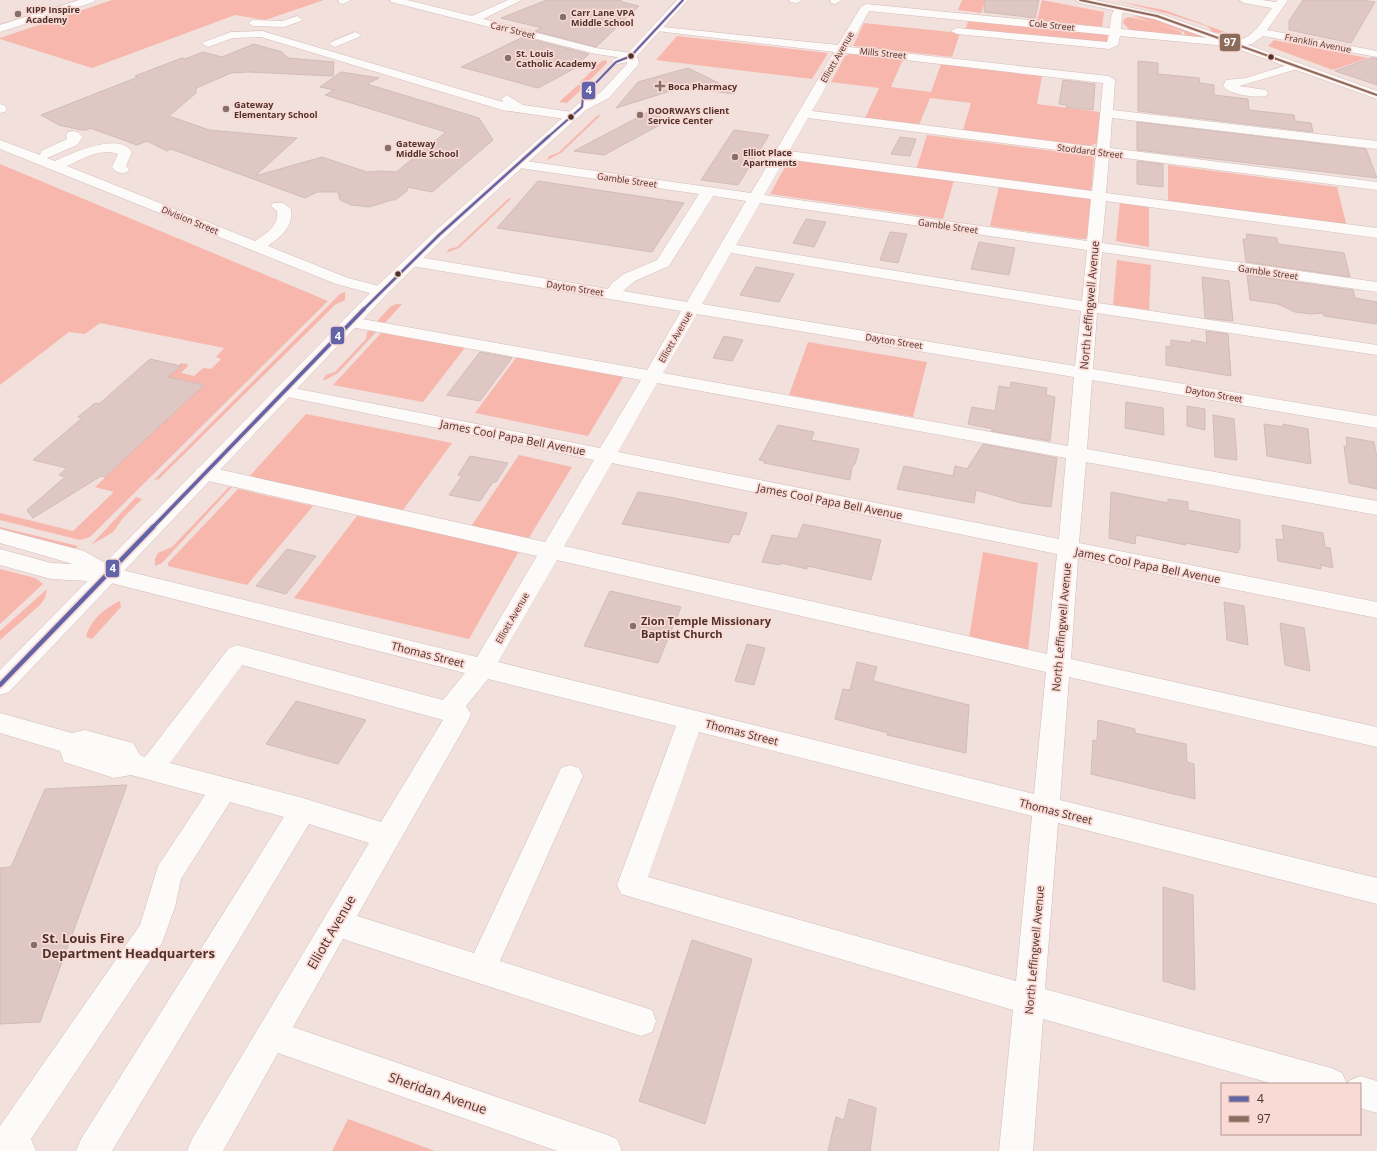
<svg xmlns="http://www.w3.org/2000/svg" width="1377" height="1151" font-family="'Open Sans',sans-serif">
<rect width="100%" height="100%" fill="#f1e0dc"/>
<path fill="#f7b7ac" d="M112,0H324L265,20L235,15L92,68L0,39V38Z
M962,0H986L981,13L958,10Z
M1042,0L1104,12L1102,27L1037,20Z
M1117,1L1164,10L1239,37L1213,32L1207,26L1169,14Z
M1132,16L1150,17L1207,38L1185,36L1184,32Z
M1129,17L1152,22L1181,32L1182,35L1130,30L1123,23L1124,19Z
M969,19L1108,34L1107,45L965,30Z
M864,23L960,33L952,57L853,46Z
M677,36L828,53L812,79L656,60Z
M1274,40L1284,42L1368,58L1333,70L1268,46Z
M852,53L903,59L891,87L931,92L941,64L1042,76L1037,104L1100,112L1097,143L1090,146L963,130L971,103L930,98L919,125L865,118L879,88L831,82L845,56Z
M606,60L607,63L586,84L579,83L602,61Z
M578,85L585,86L567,103L559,102Z
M601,115L561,153L547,160L549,156L558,153L597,116Z
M927,135L1092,156L1094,158L1091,194L916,170Z
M790,158L954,180L943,219L770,194Z
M0,164L328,301L94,533L90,537L80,540L0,520V513L73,531L114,492L95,487L203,385L168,377L181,366L179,365L181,363L187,364L188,366L181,373L194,376L203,368L211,369L221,359L216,357L224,348L100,323L85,334L69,332L0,385Z
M1168,165L1337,187L1347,227L1168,203Z
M999,186L1091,198L1087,236L1086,239H1082L990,226Z
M512,198L459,248L446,253L449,249L457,247L508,199Z
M1120,202L1149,206V247L1116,241Z
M1117,260L1151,265L1149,310L1113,305Z
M345,292V300L336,304L159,479L154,480L340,294Z
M397,304H402L384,324L378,322V320L391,306Z
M372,330H378L338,373L325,380H323L326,375L335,372L366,339L367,332Z
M383,331L467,345L423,402L333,385Z
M808,342L927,362L913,417L789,395Z
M518,355L625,374L588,436L475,413Z
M306,414L452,443L400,514L247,479Z
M519,455L572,467L527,541L470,528Z
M229,487H232L162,563L155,566V559L158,553L172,547Z
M238,489L313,506L247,585L168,566V563Z
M136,497L142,499L123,518L113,532L91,545Z
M357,516L519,551L469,639L294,598Z
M0,527L78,546L76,548H67L0,531Z
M983,552L1038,563L1028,651L969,638Z
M0,569L35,578L43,584L0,624Z
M47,589L45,598L40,605L0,640V631Z
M120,601L121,607L92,639L86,637C90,620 105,608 120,601Z
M348,1119L435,1151H332Z"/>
<path fill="#dfc8c3" stroke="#d1bcb7" d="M547,0H621L622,2L639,6L596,47L535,31L542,28L501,18Z
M985,0H1039L1035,18L984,12Z
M1303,0H1362L1375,2L1351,43L1289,30V21Z
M523,37L589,54L578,64L581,65L538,88L461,67Z
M254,44L282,52L288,58L334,62L333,76L249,72L231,73L196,88V93L169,116L209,130L297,138L255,176L322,157L367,172L381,171L396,172L446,132L325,95L334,90L320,87L341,72L379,78L367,84L479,118L493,140L432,192L408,187L407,191L395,200H392L369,207L351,205L340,200L338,192H317L305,198L171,149L167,151L147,141L137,145L90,128L87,130H81L59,125L41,115L138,77L135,76L182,58L185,59L203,52L222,57Z
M1371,58H1377V85L1335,71Z
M1138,61L1158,63V74L1199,78L1200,83L1214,85V95L1248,99L1249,110L1294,115L1295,121L1311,123L1313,132L1138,111Z
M688,68L735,91L734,94L683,87L616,108L638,82Z
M1063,80L1095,84L1093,110L1066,107L1067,105L1059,104Z
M650,111L667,121L604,155L574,151Z
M1137,122L1366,149L1377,178L1137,150Z
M734,130L769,135L738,185L701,180Z
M900,137L916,139L910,156L891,154Z
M1137,161L1163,164V187L1137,184Z
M538,181L684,203L652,252L497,228Z
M806,219L826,222L814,247L793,243Z
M890,232L907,234L898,263L880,260Z
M1246,234L1277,238L1278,244L1344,253L1350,277L1246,262L1243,239H1247Z
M979,242L1015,248L1009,275L971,269Z
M756,267L794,274L779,302L740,295Z
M1247,275L1353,290L1355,298L1377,302V324L1324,316L1323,313L1311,314L1295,312L1278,304L1250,300Z
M1202,277L1229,281L1233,321L1205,318Z
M1206,331L1228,334L1231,376L1166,365V346L1171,347V340L1192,343L1191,340L1207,343Z
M724,336L743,340L732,361L713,358Z
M480,352L512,358L480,401L447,395Z
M150,359L181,366L168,377L204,385L105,477L101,476L33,518L27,510L65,477L59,475L67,468L33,460L82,418L78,417L95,403L99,404Z
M1011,382L1047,388L1046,395L1055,397L1050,441L991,431L993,429L968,424L972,407L995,411L999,386L1010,388Z
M1126,402L1163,408L1164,435L1125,428Z
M1187,406L1205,409V430L1187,426Z
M1213,415L1234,419L1237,460L1215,457Z
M1264,424L1283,427V424L1308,429L1311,464L1267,456Z
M778,425L814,432L811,440L859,449L855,464L852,467L850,480L764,463V461L759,460Z
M1346,437L1374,442L1377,457V489L1349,483L1344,446L1347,447Z
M983,444L1057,458L1051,507L1021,503L976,490L974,503L897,489L904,466L953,476L955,466L967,469Z
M470,456L508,463L496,482H493L480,501L449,495L462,476L458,475Z
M638,492L669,497L747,513L739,535L733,534L729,543L622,524Z
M1111,492L1168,503V499L1188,502V510L1240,520V549H1238V553L1186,543V545L1136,535L1135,544L1109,538Z
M803,524L881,540L871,580L807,566V569L781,563L780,565L762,562L772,535L797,539Z
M1282,525L1323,533L1325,547L1330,548L1333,568L1321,565V569L1278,561L1276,539L1284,540Z
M287,549L316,556L286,594L256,586Z
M610,591L681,607L658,663L584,646Z
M1224,602L1244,606L1248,645L1227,640Z
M1280,623L1304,628L1310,671L1285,665Z
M747,644L765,648L754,685L735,681Z
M857,662L877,667L873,681L969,705L966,753L887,735L888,733L835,719L843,689L850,690Z
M296,701L366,720L338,764L266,744Z
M1098,720L1135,729V733L1186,744L1187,762L1194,764L1195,799L1091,774L1093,740L1097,741Z
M127,785L40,1022L0,1024V868L11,867L45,789Z
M1163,887L1193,895L1195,990L1163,981Z
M692,940L752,959L705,1124L639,1101Z
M849,1099L876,1108L870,1151H828L836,1117L844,1120Z"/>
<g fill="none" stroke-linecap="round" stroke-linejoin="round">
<defs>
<path id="minor" d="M79,0H95L94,2L0,32V25Z
M338,0H351L343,4L339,3Z
M390,0H407L472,16L508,0H522L483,19L596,48L631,53L637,56L631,59L596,54L391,2Z
M789,0H802L797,3L790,2Z
M830,0H840V1L835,4L831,3Z
M1239,0H1262L1276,2L1278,0H1288L1267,30L1377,51V57L1263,36L1252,44L1237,47L1120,36L1118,45L1109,49L957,34L951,31L957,28L1107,42L1109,35L869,11L849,47L1109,76L1115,80L1113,110L1377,141V149L1112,118L1110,148L1377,182V190L1109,156L1106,193L1377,228V238L1106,201L1102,243L1377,282V292L1102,252L1098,303L1377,345V355L1097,313L1093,369L1377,416V428L1092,380L1087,449L1377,501V515L1086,462L1079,543L1377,602V618L1078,558L1071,659L1377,727V747L1069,677L1060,800L1377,878V904L1058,823L1045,989L1331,1068L1342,1073L1347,1084H1274L1043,1019L1033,1151H999L1013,1010L621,894L617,885L676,726L488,679L466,706L471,714L468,721L357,916L474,953L561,768L570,765L579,768L583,776L500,961L652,1010L656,1021L652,1032L641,1036L343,939L293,1027L605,1134L617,1139L622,1151H557L278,1053L223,1151H187L192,1139L369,843L309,824L112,1151H76L81,1139L284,817L230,802L181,879L175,907L162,943L31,1139L36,1151H0V1126L140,925L158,866L205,795L131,775L114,778L64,762L60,751L0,733V713L72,733L85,730L133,743L140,755L145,757L229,648L237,645L443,700L465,673L107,582L51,579L0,565V549L51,563L73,564L0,543V529L84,551L114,568L477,657L537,556L204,480L197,478L194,473L197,468L204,466L545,542L594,460L283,396L277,395L274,391L277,387L283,386L600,448L641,380L351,327L345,326L343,322L345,318L351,317L647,370L681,311L412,266L406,264L404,261L406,258L412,256L608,289L612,283L624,274L657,260L699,194L513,167L511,164L513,161L518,160L751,193L834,52L657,31L653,30L652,28L653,26L838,45L861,7L866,4L1110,28C1111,18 1111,8 1122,5L1127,8L1122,14L1121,29L1237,41C1254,37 1262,21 1272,8L1244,3ZM845,53L1103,83L1097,147L812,111ZM808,118L1096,155L1092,191L789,151ZM785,159L1091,199L1087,241L764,195ZM713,196L746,201L687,302L623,291L635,281L669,266ZM760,203L1087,250L1082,301L736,245ZM731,253L1081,311L1075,366L702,304ZM697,314L1074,377L1068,446L663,373ZM657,383L1066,458L1059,539L618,452ZM612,463L1057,554L1047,654L564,546ZM557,560L1046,672L1034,794L498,662ZM242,665L443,720L381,822L303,798L170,763ZM699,732L1032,816L1016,981L648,877Z
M297,16L302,19L301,21L284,27L253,26L248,23L253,20L283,21Z
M262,31L503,102L501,99L507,95L523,105L572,112L578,116L572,120L502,110L261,37L233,38L208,47L202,44L204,42L231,32Z
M355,32L361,35L359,37L335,47L329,44L331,42Z
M1297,62L1301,64L1303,66L1301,68L1239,86L1266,90L1268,93L1266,96C1256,98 1230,95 1223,86L1226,80L1246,78Z
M0,104L4,105L7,109L5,112L0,113Z
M73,131L78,132L83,137L77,145L47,158L55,161C71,154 118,131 132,152L126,166L129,169L127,172C121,174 116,173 112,167L118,154C101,147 82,159 67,166L255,241C266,234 279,226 277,211L271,206L273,203H283L291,209C294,226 281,237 268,246L348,278L387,288L389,291L387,294L381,296L336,284L0,149V140L40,155L41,151L67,139L66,135L68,132Z
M1360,1076L1377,1081V1113L1360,1108V1084H1347L1349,1081Z"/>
<path id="major" d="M677,0H688L637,56L639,64L609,98L586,110L444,238L387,294L9,692L0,695V670L375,288L434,232L578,104L601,92L627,64V62L618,64L614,63L612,61L614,59L627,54Z
M1075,0H1095L1161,14L1377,91V99L1154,19L1080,3Z"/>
</defs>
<use href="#minor" stroke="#d3bdb9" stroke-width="1"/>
<use href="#major" stroke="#d3bdb9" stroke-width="1"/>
<use href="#minor" fill="#fdfafa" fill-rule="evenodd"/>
<use href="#major" fill="#fdfafa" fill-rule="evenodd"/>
<defs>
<path id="bus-1-far3" d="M548,137L582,107L583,97L586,93L616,62L631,56L683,0"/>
<path id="bus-1-far2" d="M363,310L439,235L549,136"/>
<path id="bus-1-far1" d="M152,528L364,309"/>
<path id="bus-1" d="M0,685L153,527"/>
<path id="bus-2" d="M1080,0L1157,16L1377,95"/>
</defs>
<use href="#bus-1-far3" stroke="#f9dad4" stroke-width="3.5"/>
<use href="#bus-1-far2" stroke="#f9dad4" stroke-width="4.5"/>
<use href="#bus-1-far1" stroke="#f9dad4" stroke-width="6"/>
<use href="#bus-1" stroke="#f9dad4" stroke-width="8"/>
<use href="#bus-2" stroke="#f9dad4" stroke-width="3.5"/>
<use href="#bus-1-far3" stroke="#6364a8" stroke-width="2"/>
<use href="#bus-1-far2" stroke="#6364a8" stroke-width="2.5"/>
<use href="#bus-1-far1" stroke="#6364a8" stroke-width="3.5"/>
<use href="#bus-1" stroke="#6364a8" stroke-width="4.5"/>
<use href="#bus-2" stroke="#8b6b5b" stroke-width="2"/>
</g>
<g fill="#886f6a" stroke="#f9dad4" stroke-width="1.5">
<circle cx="18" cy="14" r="4"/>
<circle cx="563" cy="17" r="4"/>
<circle cx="508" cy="58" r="4"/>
<path d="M658 80h4v4h4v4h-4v4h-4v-4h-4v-4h4z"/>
<circle cx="226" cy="109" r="4"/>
<circle cx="640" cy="115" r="4"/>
<circle cx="388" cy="148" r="4"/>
<circle cx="735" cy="157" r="4"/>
<circle cx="633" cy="626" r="4"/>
<circle cx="34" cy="945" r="4"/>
</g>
<g fill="#50322d" stroke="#f9dad4" stroke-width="1.5">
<circle cx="631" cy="56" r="3.5"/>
<circle cx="1271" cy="57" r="3.5"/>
<circle cx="571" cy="117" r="3.5"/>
<circle cx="398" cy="274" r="3.5"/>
</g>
<g text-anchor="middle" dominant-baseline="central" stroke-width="3.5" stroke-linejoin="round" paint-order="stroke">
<g font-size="9" font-weight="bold" fill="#50322d" stroke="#f9dad4" text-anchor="start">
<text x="26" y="9">KIPP Inspire<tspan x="26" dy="10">Academy</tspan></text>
<text x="571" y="12">Carr Lane VPA<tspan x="571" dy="10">Middle School</tspan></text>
<text x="516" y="53">St. Louis<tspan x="516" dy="10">Catholic Academy</tspan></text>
<text x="668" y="86">Boca Pharmacy</text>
<text x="234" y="104">Gateway<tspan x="234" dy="10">Elementary School</tspan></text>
<text x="648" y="110">DOORWAYS Client<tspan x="648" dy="10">Service Center</tspan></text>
<text x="396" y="143">Gateway<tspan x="396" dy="10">Middle School</tspan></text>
<text x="743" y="152">Elliot Place<tspan x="743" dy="10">Apartments</tspan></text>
</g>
<g font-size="9" fill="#50322d" stroke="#f9dad4">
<text transform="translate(1052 25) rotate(6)">Cole Street</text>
<text transform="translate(513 30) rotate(14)">Carr Street</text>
<text transform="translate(1318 43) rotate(11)">Franklin Avenue</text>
<text transform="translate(883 53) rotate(6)">Mills Street</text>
<text transform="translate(837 57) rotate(-60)">Elliott Avenue</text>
<text transform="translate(1090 151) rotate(7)">Stoddard Street</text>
<text transform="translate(627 180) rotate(8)">Gamble Street</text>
<text transform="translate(190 220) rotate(22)">Division Street</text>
<text transform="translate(948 226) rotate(8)">Gamble Street</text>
<text transform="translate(1268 272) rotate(8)">Gamble Street</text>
<text transform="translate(575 288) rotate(9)">Dayton Street</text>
<text transform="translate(675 337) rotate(-60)">Elliott Avenue</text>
<text transform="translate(894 341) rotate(9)">Dayton Street</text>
<text transform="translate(1214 394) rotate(10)">Dayton Street</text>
<text transform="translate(512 618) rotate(-60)">Elliott Avenue</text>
</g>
<g font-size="11" fill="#50322d" stroke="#f9dad4">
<text transform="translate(1089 305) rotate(-85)">North Leffingwell Avenue</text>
<text transform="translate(513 437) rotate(11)">James Cool Papa Bell Avenue</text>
<text transform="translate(830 501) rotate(11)">James Cool Papa Bell Avenue</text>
<text transform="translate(1148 565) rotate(11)">James Cool Papa Bell Avenue</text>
<text transform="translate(1061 627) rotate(-85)">North Leffingwell Avenue</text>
<text transform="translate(428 654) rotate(14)">Thomas Street</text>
<text transform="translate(742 732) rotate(14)">Thomas Street</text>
<text transform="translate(1056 811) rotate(14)">Thomas Street</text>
<text transform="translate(1034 950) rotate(-85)">North Leffingwell Avenue</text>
</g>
<g font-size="11" font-weight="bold" fill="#50322d" stroke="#f9dad4" text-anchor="start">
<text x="641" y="620">Zion Temple Missionary<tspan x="641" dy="13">Baptist Church</tspan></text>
</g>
<g font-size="13" fill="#50322d" stroke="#f9dad4">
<text transform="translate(331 932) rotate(-60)">Elliott Avenue</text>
<text transform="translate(438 1093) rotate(19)">Sheridan Avenue</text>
</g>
<g font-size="13" font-weight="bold" fill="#50322d" stroke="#f9dad4" text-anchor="start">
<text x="42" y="938">St. Louis Fire<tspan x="42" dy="15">Department Headquarters</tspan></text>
</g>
</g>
<g stroke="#f9dad4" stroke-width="1.5">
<rect x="1219" y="33" width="22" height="19" rx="4" fill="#8b6b5b"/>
<rect x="581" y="81" width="15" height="19" rx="4" fill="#6364a8"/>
<rect x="330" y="326" width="15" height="19" rx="4" fill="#6364a8"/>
<rect x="105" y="559" width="15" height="19" rx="4" fill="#6364a8"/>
</g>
<g font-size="11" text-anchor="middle" font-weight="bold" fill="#fff">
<text x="1230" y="46">97</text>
<text x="589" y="94">4</text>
<text x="338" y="340">4</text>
<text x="113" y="572">4</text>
</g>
<rect x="1221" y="1083" width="140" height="52" fill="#f9dad4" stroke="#b59791"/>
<rect x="1229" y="1096" width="20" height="6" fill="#6364a8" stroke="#b59791"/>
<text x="1257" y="1103" font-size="12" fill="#50322d">4</text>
<rect x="1229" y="1116" width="20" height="6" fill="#8b6b5b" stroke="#b59791"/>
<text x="1257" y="1123" font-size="12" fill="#50322d">97</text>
</svg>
